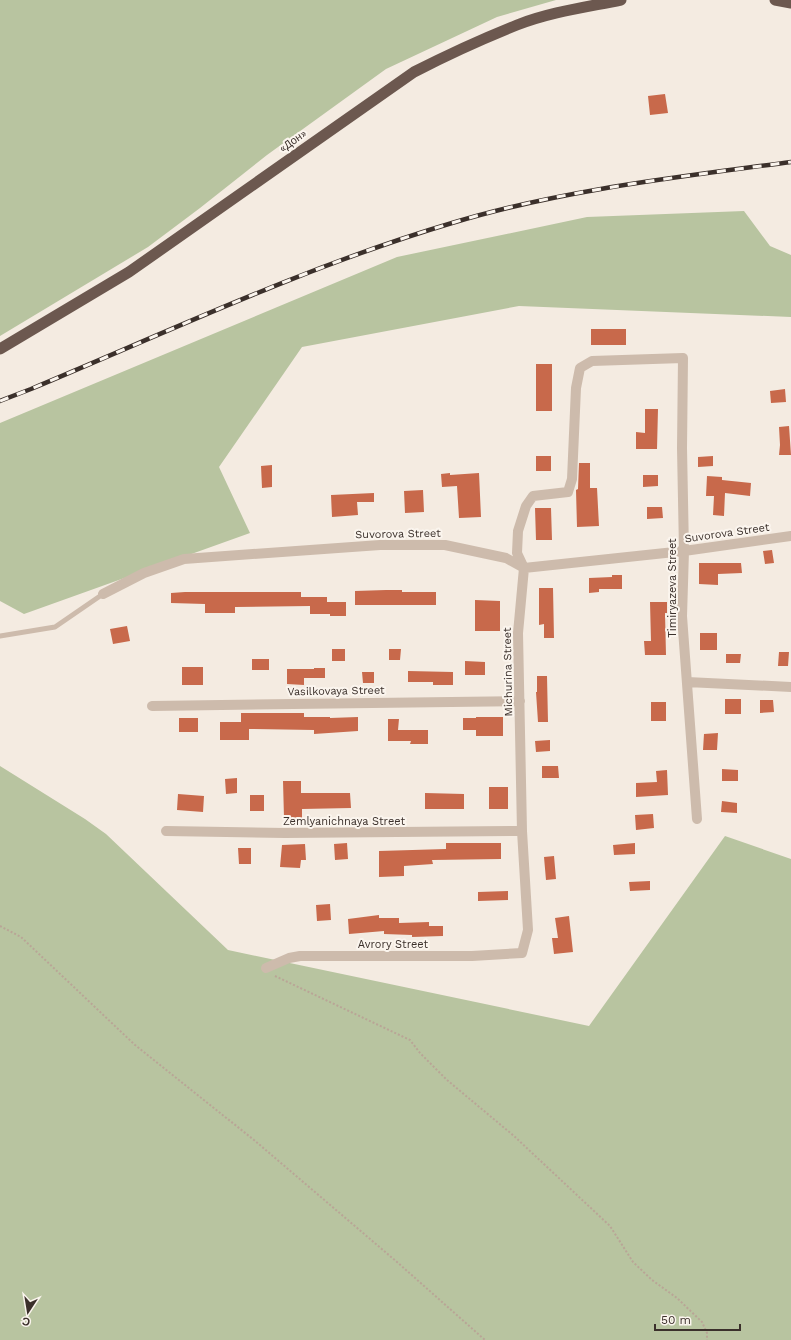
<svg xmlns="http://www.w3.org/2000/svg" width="791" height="1340" font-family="'Work Sans',sans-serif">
<rect width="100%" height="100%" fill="#f4ebe1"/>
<path fill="#b8c4a0" d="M0,0H556L497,17L386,69L267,155L200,208L148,247L0,336Z
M744,211L770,246L791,255V317L519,306L302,347L219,467L250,533L24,614L0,601V423L397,257L587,217Z
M0,766L85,819L106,834L228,950L589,1026L725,836L791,859V1340H0Z"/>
<path fill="#c8694b" d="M665,94L668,113L650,115L648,96Z
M591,329H626V345H591Z
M536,364H552V411H536Z
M785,389L786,402L771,403L770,391Z
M645,409H658L657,449H636V432L645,433Z
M789,426L791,455H779L780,445L779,427Z
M536,456H551V471H536Z
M713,456V466L698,467V457Z
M579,463H590V488H597L599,526L577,527L576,490L578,489Z
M272,465V487L262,488L261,466Z
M450,473V475L479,473L481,517L459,518L457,486L442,487L441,474Z
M643,475H658V486L643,487Z
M707,476L722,477V480L751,483L750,496L725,493L724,516L713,515L714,496H706Z
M423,490L424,512L405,513L404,491Z
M374,493V502H357L358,515L332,517L331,495Z
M647,507H662L663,518L647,519Z
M535,508H551L552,540H536Z
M772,550L774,563L765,564L763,551Z
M699,563H741L742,573L718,574V585L699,584Z
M612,575H622V589H599V592L589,593V578L612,577Z
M539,588H553L554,638H544V624L539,625Z
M386,590H402V592H436V605H355V591Z
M185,592H301V597H327V602H346V616H330V614H310V606L235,607V613H205V604L171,603V593Z
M475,600L500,601V631H475Z
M650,602H667V613H665L666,655H645L644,641H651Z
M127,626L130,641L113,644L110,629Z
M700,633H717V650H700Z
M332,649H345V661H332Z
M389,649H401L400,660H389Z
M779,652H789L788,666H778Z
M726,654H741L740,663H726Z
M252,659H269V670H252Z
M465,661L485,662V675H465Z
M182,667H203V685H182Z
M314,668H325V678H304V685L287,684V669H314Z
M408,671L453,672V685H433V682H408Z
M362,672H374V683H363Z
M537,676H547L548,722H538L536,692H537Z
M725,699H741V714H725Z
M760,700H773L774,712L760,713Z
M651,702H666V721H651Z
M241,713H304V717H330V718L358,717V731L314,734V730L249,729V740H220V722H241Z
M476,717H503V736H476V730H463V718H476Z
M179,718H198V732H179Z
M388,719H399L398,730H428V744H410L411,741H388Z
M718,733L717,750H703L704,734Z
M550,740V751L536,752L535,741Z
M542,766H558L559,778H542Z
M722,769L738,770V781H722Z
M667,770L668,795L636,797V783L657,782L656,771Z
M237,778V793L226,794L225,779Z
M283,781H301V793H350L351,808L302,809V818H284Z
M489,787H508V809H489Z
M425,793L464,794V809H425Z
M178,794L204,796L203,812L177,810Z
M250,795H264V811H250Z
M722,801L737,803V813L721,812Z
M653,814L654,828L636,830L635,815Z
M347,843L348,859L335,860L334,844Z
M446,843H501V859L432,860L433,864L404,866V876L379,877V851L446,849Z
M635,843V854L614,855L613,845Z
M305,844L306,860H301L300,868L280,867L282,845Z
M238,848H251V864H239Z
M554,856L556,879L546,880L544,857Z
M650,881V890L630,891L629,882Z
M508,891V900L478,901V892Z
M330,904L331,920L317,921L316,905Z
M379,915V918H399V923L429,922V926H443V936L412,937V935L384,934V931L349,934L348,919Z
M569,916L573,952L554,954L552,938H558L555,918Z"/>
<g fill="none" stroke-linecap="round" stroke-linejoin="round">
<path stroke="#b9a596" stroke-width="2" stroke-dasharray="2 2" stroke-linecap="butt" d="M0,926L21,937L135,1045L254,1140L397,1262L485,1340
M275,976L410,1040L420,1053L447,1080L514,1136L610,1226L633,1262L652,1280L677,1298L702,1322L707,1333V1340"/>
<path stroke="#cdbbac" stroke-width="5" d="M0,636L55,627L103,594"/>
<path stroke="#cdbbac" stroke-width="10" d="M103,594L144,573L184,559L380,545H445L506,558L524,568L684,551L791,536
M687,682L791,687
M152,706L520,701
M166,831L285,833L522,831
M266,968L289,958L300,956H472L522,953L528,930L522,831L518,633L524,568L517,553L518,531L526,506L533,496L568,492L572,479L576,388L580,368L592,361L683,358L682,448L684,551L682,616L697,819"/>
<path stroke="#6c584f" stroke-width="11" d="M775,0L791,3
M0,349L129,272L414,72C447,55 482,39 517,25C550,12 587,7 621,0"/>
<defs>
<path id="rail" d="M0,401L31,389C170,331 307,266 452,223C560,190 679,177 791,162"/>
</defs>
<use href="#rail" stroke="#3b302b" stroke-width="4.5"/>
<use href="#rail" stroke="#fbf5ee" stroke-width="3" stroke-dasharray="9" stroke-linecap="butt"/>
</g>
<g text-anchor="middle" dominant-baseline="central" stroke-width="4" stroke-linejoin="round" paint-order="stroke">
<g font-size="11" fill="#3b302b" stroke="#fbf5ee">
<text transform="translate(293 141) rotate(-35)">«Дон»</text>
<text transform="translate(727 533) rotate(-8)">Suvorova Street</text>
<text transform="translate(398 534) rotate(-1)">Suvorova Street</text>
<text transform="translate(672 588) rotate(-90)">Timiryazeva Street</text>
<text transform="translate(508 672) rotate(-91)">Michurina Street</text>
<text transform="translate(336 691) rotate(-1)">Vasilkovaya Street</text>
<text x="344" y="821">Zemlyanichnaya Street</text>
<text x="393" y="944">Avrory Street</text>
</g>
</g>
<g transform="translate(28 1312) rotate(192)" stroke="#fbf5ee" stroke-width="3" paint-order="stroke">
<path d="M0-3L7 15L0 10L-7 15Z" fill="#3b302b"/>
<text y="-6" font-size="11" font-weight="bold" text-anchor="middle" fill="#3b302b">С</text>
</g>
<path d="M655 1324v6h85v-6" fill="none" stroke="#3b302b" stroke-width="2"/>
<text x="661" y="1324" font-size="12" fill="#3b302b" stroke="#fbf5ee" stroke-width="3" paint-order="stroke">50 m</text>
</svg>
